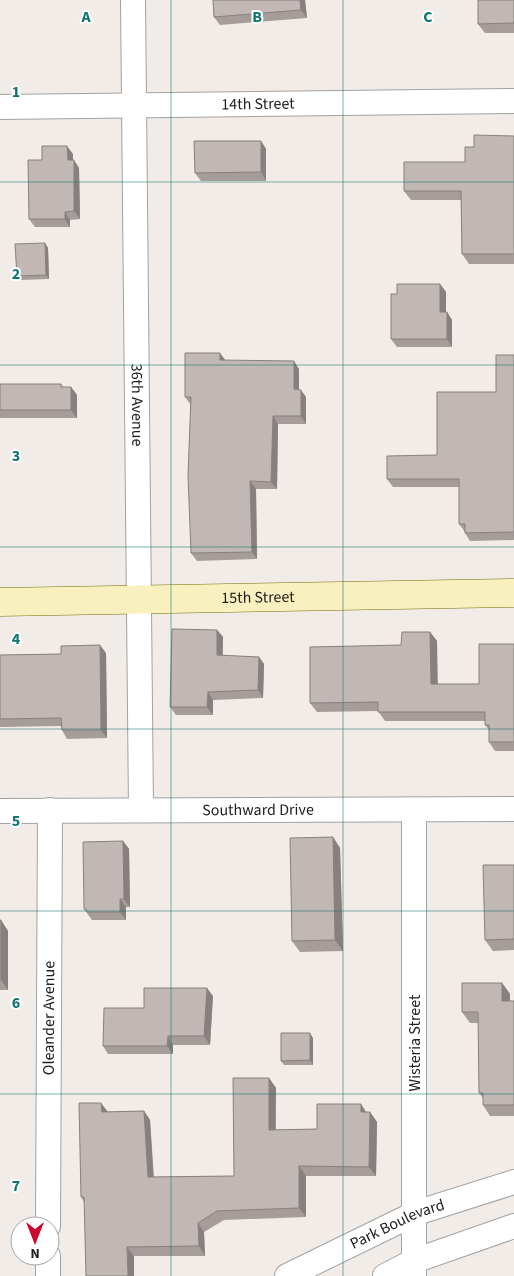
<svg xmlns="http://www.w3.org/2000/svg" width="514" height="1276" font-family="'Source Sans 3',sans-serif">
<rect width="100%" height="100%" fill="#f1ece7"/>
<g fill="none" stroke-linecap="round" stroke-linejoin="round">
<defs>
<g id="minor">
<path id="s1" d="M133,0L141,810"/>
<path id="s2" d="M0,107L514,101"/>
<path d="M414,810V1276"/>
<path id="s3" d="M0,811L514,809"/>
<path id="s4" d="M48,1226L50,810"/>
<path d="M48,1276V1256"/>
<path id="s5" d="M287,1276L416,1213L514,1182"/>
<path d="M385,1276L414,1261L514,1226"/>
</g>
<g id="secondary">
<path id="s6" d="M0,602L514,593"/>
</g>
</defs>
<use href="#minor" stroke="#a2a2a2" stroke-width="26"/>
<use href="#secondary" stroke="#776f08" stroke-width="29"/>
<use href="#minor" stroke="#fff" stroke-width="24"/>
<use href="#secondary" stroke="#f8f0be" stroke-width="28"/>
</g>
<path fill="#a69d9b" d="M213,0H305L307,18L220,25L214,17Z
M514,0V33H485L478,24Z
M514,136V264H469L462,254L461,200H411L404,191L465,162L474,147Z
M261,141L266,149V181H201L195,173Z
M73,154V160L79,168L80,219L70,220V227H35L29,219L42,160Z
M45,243L48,248L49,279L20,280L17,276Z
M440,284L446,292V312H447L452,320V347H397L391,339L397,294Z
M514,355V540L470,541L465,533V532L459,524V487H393L387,479L437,455L496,392Z
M225,360L299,369V390L306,397V424H278L277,489H256L257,559L197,561L191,553V405L185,397Z
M0,384H61L63,387H71L77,395V418H0Z
M217,630L223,637V656L259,657L264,664L263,698L213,700V715H176L170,707Z
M430,632L437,641V684H479L514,644V751H495L489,742V730L485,725V721H385L378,711L317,712L310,703L401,645Z
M106,653L107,738L67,739L62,730L61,726L0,727V655Z
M333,837L340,848L343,951L300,952L292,941Z
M123,841L129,849L130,907H126V920H92L84,909Z
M514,865V950L493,951L485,940Z
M0,920H1L8,931V990H0Z
M502,983L510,994V1001H514V1116H490L483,1105V1098L479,1093V1023H470L462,1012Z
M213,996L210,1045H173V1054H108L103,1046L144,1008Z
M313,1038V1065H284L281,1061Z
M269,1078L276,1088V1130L317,1129L361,1104L366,1112H370L377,1122L376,1176H306V1217L224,1220L204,1232L205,1256H134L84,1202L81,1197L101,1103L107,1112L144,1111L150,1120L154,1177L234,1176Z"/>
<path fill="#87807e" d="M300,0H305L307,18L301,10Z
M261,141L266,149V181L261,172Z
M67,146L73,154V168L68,160Z
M74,160L79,168L80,219L74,211Z
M65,212L70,220V227L65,219Z
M45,243L48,248L49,279L46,275Z
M440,284L446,292V320L440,312Z
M447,312L452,320V347L447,339Z
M220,353L226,361L220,360Z
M294,361L299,369V397L294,389Z
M71,387L77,395V418L71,410Z
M301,390L306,397V424L301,416Z
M273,416L278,424L277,489L271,482Z
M250,481L256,489L257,559L252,552Z
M217,630L223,637L222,663L217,655Z
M430,632L437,641L438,693L431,684Z
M100,645L106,653L107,738L101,730Z
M259,657L264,664L263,698L258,690Z
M208,692L213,700V715L207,707Z
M333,837L340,848L343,951L335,940Z
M123,841L129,849L130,907L124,899Z
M120,899L126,907V920L120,912Z
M1,920L8,931V990L1,980Z
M502,983L510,994V1012L502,1001Z
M207,988L213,996L210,1045L204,1036Z
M310,1033L313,1038V1065L310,1060Z
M168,1036L173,1045V1054L167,1046Z
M269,1078L276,1088L275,1139L269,1130Z
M101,1103L108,1112H102Z
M361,1104L367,1114L361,1112Z
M144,1111L150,1120L154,1187L148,1177Z
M370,1112L377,1122L376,1176L369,1167Z
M299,1166L306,1176V1217L299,1208Z
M198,1223L204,1232L205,1256L199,1246Z
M127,1247L134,1256V1276H128Z"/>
<path fill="#c1b7b4" stroke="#87807e" d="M213,0H300L301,10L214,17Z
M478,0H514V23L478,24Z
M474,135L514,136V254H462L461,191H404V162H465V147H474Z
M194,141H261V172L195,173Z
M42,146H67L68,160H74V211L65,212V219H29L28,160H42Z
M45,243L46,275L17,276L15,244Z
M397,284H440V312H447V339H391V294H397Z
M185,353H220V360L294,361V389L301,390V416H273L271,482L250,481L252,552L191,553L188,475L191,397H185Z
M496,355H514V532L465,533V524H459V479H387V456L437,455V392H496Z
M0,384H61V387H71V410H0Z
M172,629L217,630V655L259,657L258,690L208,692L207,707H170Z
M402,632H430L431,684H479V644H514V742H489V725H485V712H378V702L310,703V647L401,645Z
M100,645L101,730H62L61,718L0,719V655L61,654V646Z
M333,837L335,940L292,941L290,838Z
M123,841L124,899H120V912H87L86,909H84L83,842Z
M483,865H514V939L485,940Z
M0,920H1V980H0Z
M462,983H502V1001H514V1105H483V1093H479L478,1012H462Z
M144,988H207L204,1036H168L167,1046H103L104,1008H144Z
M281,1033H310V1060L281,1061Z
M233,1078H269V1130L317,1129V1104H361V1112H370L369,1167L299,1166V1208L217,1211L198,1223L199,1246L127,1247L128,1276H86L84,1197H81L79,1103H101L102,1112L144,1111L148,1177L234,1176Z"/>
<path fill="none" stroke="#0f766e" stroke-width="1" stroke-opacity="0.55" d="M171,0V1276M343,0V1276M0,182H514M0,365H514M0,547H514M0,729H514M0,911H514M0,1094H514"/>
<g text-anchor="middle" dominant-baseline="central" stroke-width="4" stroke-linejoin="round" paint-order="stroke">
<g font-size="16" fill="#212121" stroke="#fff">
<text stroke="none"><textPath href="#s2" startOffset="258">14th Street</textPath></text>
<text stroke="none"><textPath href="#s1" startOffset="405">36th Avenue</textPath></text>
<text stroke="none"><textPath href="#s6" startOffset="258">15th Street</textPath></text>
<text stroke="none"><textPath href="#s3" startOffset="258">Southward Drive</textPath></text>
<text stroke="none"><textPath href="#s4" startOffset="208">Oleander Avenue</textPath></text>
<text transform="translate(415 1043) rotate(-90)">Wisteria Street</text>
<text stroke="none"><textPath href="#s5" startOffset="122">Park Boulevard</textPath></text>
</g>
</g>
<g font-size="16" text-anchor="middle" font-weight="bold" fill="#0f766e" stroke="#fff" stroke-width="4" stroke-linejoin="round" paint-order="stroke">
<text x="86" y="22">A</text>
<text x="257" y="22">B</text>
<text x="428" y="22">C</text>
<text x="16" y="97">1</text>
<text x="16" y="279">2</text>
<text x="16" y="461">3</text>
<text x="16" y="644">4</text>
<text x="16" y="826">5</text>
<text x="16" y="1008">6</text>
<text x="16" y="1191">7</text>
</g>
<g transform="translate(35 1241) rotate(180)"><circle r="24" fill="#ffffff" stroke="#a6a6a6"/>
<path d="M0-4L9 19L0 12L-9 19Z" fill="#cc052a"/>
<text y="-8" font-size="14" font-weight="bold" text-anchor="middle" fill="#212121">N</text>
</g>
</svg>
